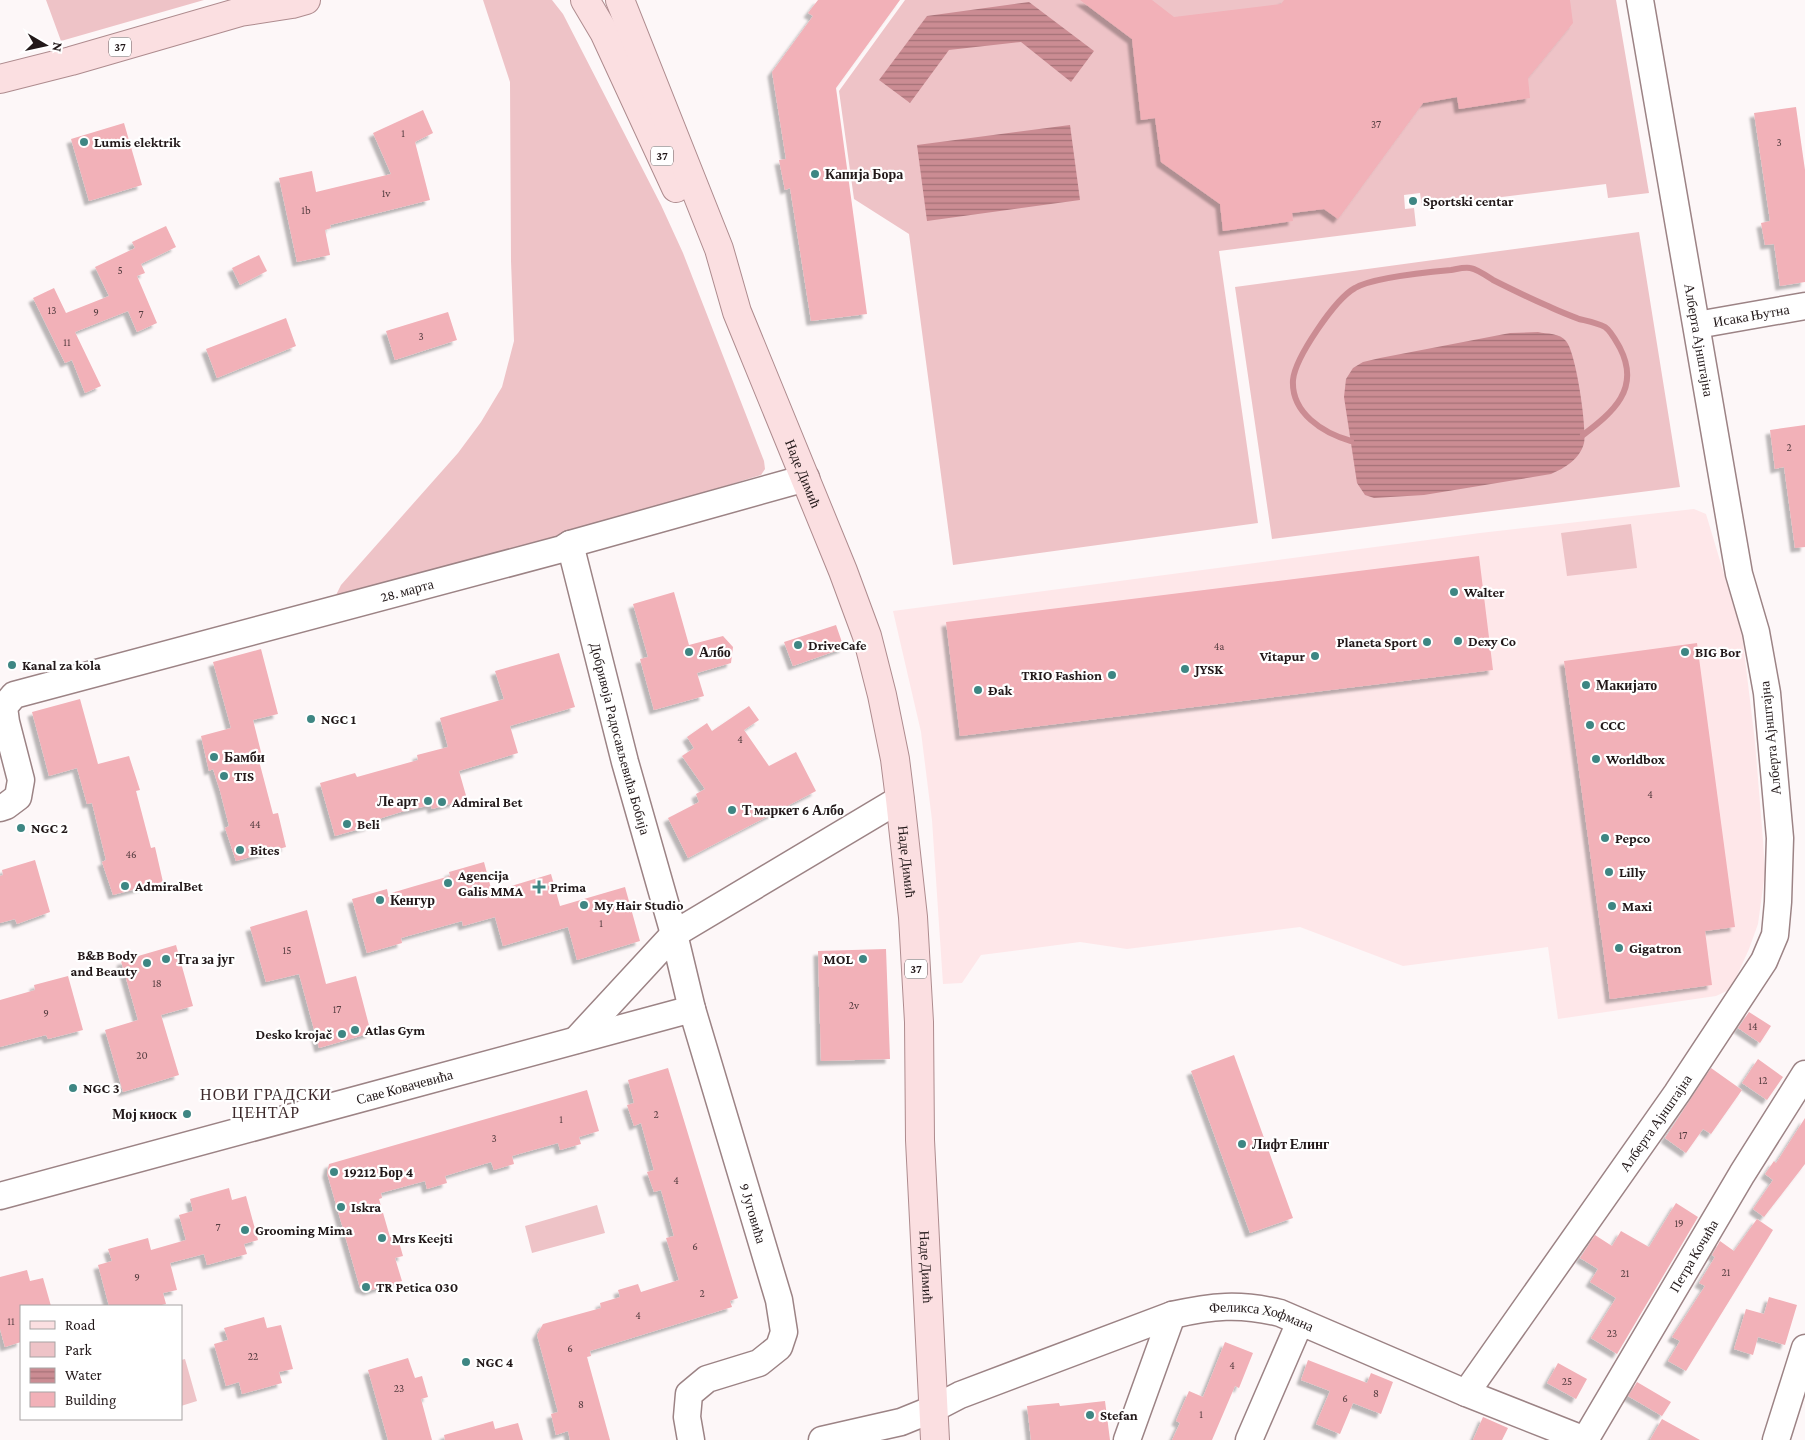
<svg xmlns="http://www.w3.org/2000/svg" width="1805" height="1440" font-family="'Crimson Pro',serif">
<defs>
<pattern id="water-rules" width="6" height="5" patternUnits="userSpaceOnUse" patternTransform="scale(1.25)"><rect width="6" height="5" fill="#cb8c93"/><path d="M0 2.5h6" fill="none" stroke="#a47177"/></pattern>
<filter id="shadow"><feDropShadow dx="-4.5" dy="4.5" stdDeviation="1" flood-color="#0004"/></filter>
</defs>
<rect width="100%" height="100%" fill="#fdf7f8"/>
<path fill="#fee7e9" d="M1694,509L1706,514L1742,634L1755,742L1763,840L1765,873L1758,924L1749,949L1731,989L1716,996L1558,1019L1548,947L1403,966L1300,927L1127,949L1080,942L981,955L962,983L943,984L932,820L921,732L893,611L1480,533Z"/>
<path fill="#eec3c7" d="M46,0H204L61,41Z
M483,0H552L563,14L661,205L683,253L764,461L765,469L761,475L552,539L335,597L341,585L458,453L481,422L502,387L514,341L511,261L510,82Z
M905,0H1616L1649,193L1608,198L1606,184L1422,207L1420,193L1404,195L1405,209L1414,208L1416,226L1219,251L1258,523L953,565L909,234L854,199L839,91Z
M1639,232L1680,487L1272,539L1235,287Z
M1631,524L1637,568L1567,576L1561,533Z
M597,1205L605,1233L532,1253L525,1226Z
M185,1359L197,1401L181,1406V1360Z"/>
<path fill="url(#water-rules)" d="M1029,2L1094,51L1071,82L1021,42L949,50L910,103L879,80L927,16Z
M1070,125L1080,200L927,221L917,145Z
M1538,332C1547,334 1560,333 1566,341C1576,352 1587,428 1584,443C1580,459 1565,468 1551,474L1424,495L1374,498L1365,495L1357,483L1344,397L1346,379L1353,368L1363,362L1380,358L1510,333Z"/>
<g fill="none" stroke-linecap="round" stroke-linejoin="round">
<path stroke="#cb8c93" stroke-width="6" d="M1351,441C1323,433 1291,413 1293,380C1295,358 1335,299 1355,288C1372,278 1429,272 1451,270C1457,269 1464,267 1470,268C1477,269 1487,276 1493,280C1511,289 1529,298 1548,306C1558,311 1569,315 1579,319C1587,321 1598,323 1605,327C1611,331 1616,341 1620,348C1641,389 1613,412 1583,435"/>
</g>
<path fill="#f2b1b8" filter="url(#shadow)" d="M818,0H900L836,88L867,314L811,321L790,188L785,190L779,160L786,159L772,72L813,16L808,13Z
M1080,0H1152L1174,17L1281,4L1284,0H1570L1573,23L1528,78L1530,98L1459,109L1457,97L1423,103L1338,219L1324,209L1292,213L1293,221L1223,231L1220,204L1161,162L1155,118L1141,120L1132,39Z
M1796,107L1805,170V282L1780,286L1774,244L1765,245L1761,223L1770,221L1754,113Z
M423,110L433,133L415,142L430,200L330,225L331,228L325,230L330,255L297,262L279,178L312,171L316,192L391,174L373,133Z
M124,123L142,185L89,201L71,139Z
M166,226L176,247L141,264L145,273L137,276L157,323L137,332L128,311L75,332L101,386L85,393L72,360L65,363L33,298L54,288L66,313L109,296L95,267L135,248L132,242Z
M259,255L267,271L240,285L232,268Z
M448,312L457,340L395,360L386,331Z
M286,318L296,346L217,378L206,349Z
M1805,425V547L1795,548L1784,467L1775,469L1770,430Z
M1479,556L1493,670L960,736L946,622Z
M674,592L689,645L723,636L733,647L731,663L697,673L704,696L654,710L640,659L648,657L633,604Z
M836,625L844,648L793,666L784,642Z
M1697,643L1735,927L1705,931L1712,985L1610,999L1564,661Z
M261,649L278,714L253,720L262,756L258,757L273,814L278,813L286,847L236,861L225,828L229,826L220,791L213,769L209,771L201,736L231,728L213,662Z
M559,653L575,707L510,726L518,753L459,771L467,799L432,809L431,805L401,812L369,822L370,826L335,836L320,783L355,773L357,777L418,760L417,755L448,747L440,718L504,699L495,671Z
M80,699L98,764L129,756L140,790L136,791L151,848L155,847L163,882L113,895L102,862L106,860L92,803L87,804L77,768L49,776L32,712Z
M749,706L759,720L744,730L769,766L796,752L816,791L688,858L668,818L699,802L696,794L705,789L682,756L694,748L687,737L707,723L712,731Z
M35,860L50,912L17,924L15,919L0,923V876L3,875L2,870Z
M484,862L492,892L551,874L560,906L625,887L640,941L577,960L568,927L503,946L495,917L463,926L462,921L401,938L402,943L367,953L352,899L387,889L388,894L415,886L450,876L449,872Z
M307,910L326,984L356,976L371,1033L319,1048L299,974L266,982L250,927Z
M176,945L193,1006L161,1015L179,1075L123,1092L105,1030L138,1020L121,961Z
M886,949L890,1059L821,1061L818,951Z
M68,976L83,1030L48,1039L46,1035L0,1047V1000L35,990L34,985Z
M1749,1012L1771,1026L1760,1043L1738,1028Z
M1234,1055L1293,1218L1250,1233L1191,1071Z
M1758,1059L1783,1077L1767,1100L1742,1083Z
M668,1068L738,1298L730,1301L732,1307L590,1351L591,1356L587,1357L610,1440H570L568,1431L556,1435L551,1414L558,1412L537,1335L543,1324L601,1308L600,1303L620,1297L618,1290L638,1284L641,1292L679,1280L666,1238L674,1236L661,1190L654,1192L647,1172L654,1170L641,1123L634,1126L627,1105L634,1103L628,1080Z
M1711,1068L1742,1090L1711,1134L1703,1129L1686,1153L1665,1138Z
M587,1090L599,1131L579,1137L581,1144L560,1150L558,1143L512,1156L514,1164L494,1170L491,1162L445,1176L447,1183L427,1189L425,1181L381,1193L382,1198L379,1199L390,1237L397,1235L403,1256L395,1258L402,1281L368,1291L360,1288L327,1173L329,1164Z
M1805,1118V1164L1764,1217L1753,1209L1773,1180L1765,1174L1774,1161L1776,1163Z
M229,1188L232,1200L246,1196L258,1240L244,1244L247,1254L207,1265L204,1254L170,1263L177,1290L163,1293L166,1304L157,1306H109L98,1265L112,1261L108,1249L148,1238L151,1250L186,1240L179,1215L193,1211L190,1199Z
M1676,1203L1698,1217L1617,1354L1591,1338L1616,1298L1590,1282L1598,1269L1580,1258L1595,1235L1612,1246L1621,1231L1649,1247Z
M1757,1219L1773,1230L1686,1371L1668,1361L1680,1341L1672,1337L1705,1286L1699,1283L1715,1257L1712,1255L1720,1241L1734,1251Z
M27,1270L30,1281L43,1278L51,1306H21V1342L5,1347L0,1329V1277Z
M1769,1297L1797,1305L1785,1345L1758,1337L1753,1355L1734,1349L1746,1309L1764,1314Z
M264,1317L267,1328L281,1325L293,1369L279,1372L282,1383L242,1394L239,1382L226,1386L214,1344L228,1340L224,1328Z
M1225,1342L1253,1353L1239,1388L1235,1386L1212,1440H1172L1180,1423L1176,1421L1189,1391L1203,1397Z
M408,1358L415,1378L422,1376L428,1397L421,1399L432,1440H388L368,1370Z
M1308,1360L1367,1383L1371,1373L1393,1382L1381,1414L1353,1403L1340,1434L1316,1424L1330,1391L1301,1380Z
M1558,1363L1587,1379L1576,1399L1547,1383Z
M1637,1382L1671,1402L1662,1416L1628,1396Z
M1105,1401L1110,1440H1031L1027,1406L1059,1403L1060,1406Z
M1483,1417L1508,1428L1502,1440H1473Z
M1662,1419L1700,1440H1650Z
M493,1421L495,1429L518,1423L523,1440H445L444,1435Z"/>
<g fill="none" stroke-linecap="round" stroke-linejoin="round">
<defs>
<g id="minor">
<path id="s1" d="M1697,325L1805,306"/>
<path id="s2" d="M570,544L625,762L674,934L692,1009L779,1300L784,1332L779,1347L759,1363L707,1379L689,1394L687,1417L691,1440"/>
<path id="s3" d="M0,808L6,806L18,797L21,780L6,722L4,707L14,695L562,549L570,544L806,478"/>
<path d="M576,1040L674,934L900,799"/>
<path id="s4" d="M0,1196L692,1009"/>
<path id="s5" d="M1466,1393L1677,1093L1764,961L1775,935L1778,902L1780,838L1767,693L1756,632L1739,574L1640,0"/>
<path id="s6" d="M822,1440L901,1422L933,1409L960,1395L1172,1315C1212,1306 1239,1303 1280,1313L1466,1393L1585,1440L1742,1174L1805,1074"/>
<path d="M1127,1440L1172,1315"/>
<path d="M1249,1440L1300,1322"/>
<path d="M1776,1440L1805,1348"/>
</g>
<g id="major">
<path d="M585,0L604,32L676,188"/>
<path id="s7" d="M620,0L719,249L737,312L843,571L867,636L882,695L895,759L900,799L913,917L919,1022L920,1140L935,1440"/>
<path d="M0,79L71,61L240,12L292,4L306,0"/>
</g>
</defs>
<use href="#minor" stroke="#9c8385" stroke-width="29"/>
<use href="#major" stroke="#ae8b8e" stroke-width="30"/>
<use href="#minor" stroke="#fff" stroke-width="26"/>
<use href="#major" stroke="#fbdfe1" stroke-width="28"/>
</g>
<g fill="#3e8683" stroke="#fff" stroke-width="2">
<circle cx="84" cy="142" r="5"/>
<circle cx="815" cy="174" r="5"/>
<circle cx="1413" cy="201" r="5"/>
<circle cx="1454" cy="592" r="5"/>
<circle cx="1458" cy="641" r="5"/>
<circle cx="1427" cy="642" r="5"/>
<circle cx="798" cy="645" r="5"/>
<circle cx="689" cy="652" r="5"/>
<circle cx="1685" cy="652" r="5"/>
<circle cx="1315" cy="656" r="5"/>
<circle cx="12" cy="665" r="5"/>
<circle cx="1185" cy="669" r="5"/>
<circle cx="1112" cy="675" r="5"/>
<circle cx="1586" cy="685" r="5"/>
<circle cx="978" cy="690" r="5"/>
<circle cx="311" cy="719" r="5"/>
<circle cx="1590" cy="725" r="5"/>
<circle cx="214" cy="757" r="5"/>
<circle cx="1596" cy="759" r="5"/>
<circle cx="224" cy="776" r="5"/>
<circle cx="428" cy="801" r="5"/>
<circle cx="442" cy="802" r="5"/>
<circle cx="732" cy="810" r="5"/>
<circle cx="347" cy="824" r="5"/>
<circle cx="21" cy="828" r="5"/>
<circle cx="1605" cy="838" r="5"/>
<circle cx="240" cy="850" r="5"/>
<circle cx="1609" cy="872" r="5"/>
<circle cx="448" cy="883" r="5"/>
<circle cx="125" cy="886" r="5"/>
<path d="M536.5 879.5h5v5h5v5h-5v5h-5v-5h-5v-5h5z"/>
<circle cx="380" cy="900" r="5"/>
<circle cx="584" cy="905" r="5"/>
<circle cx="1612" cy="906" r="5"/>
<circle cx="1619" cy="948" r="5"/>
<circle cx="166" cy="959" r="5"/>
<circle cx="863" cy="959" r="5"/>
<circle cx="147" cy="963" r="5"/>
<circle cx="355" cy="1030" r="5"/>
<circle cx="342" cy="1034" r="5"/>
<circle cx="73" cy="1088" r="5"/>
<circle cx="187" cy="1114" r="5"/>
<circle cx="1242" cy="1144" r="5"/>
<circle cx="334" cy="1172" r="5"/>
<circle cx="341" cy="1207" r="5"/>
<circle cx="245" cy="1230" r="5"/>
<circle cx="382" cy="1238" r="5"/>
<circle cx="366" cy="1287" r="5"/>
<circle cx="466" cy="1362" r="5"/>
<circle cx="1090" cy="1415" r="5"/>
</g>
<g text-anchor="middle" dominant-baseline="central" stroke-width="4.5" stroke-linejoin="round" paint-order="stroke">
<g font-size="11" fill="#563e41">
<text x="1376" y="124">37</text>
<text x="403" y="133">1</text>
<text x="1779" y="142">3</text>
<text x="386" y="193">1v</text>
<text x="306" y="210">1b</text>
<text x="120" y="270">5</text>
<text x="52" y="310">13</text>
<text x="96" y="312">9</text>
<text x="141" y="314">7</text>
<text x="421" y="336">3</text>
<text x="67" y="342">11</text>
<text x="1789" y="447">2</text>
<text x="1219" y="646">4a</text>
<text x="740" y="739">4</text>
<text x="1650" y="794">4</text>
<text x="255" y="824">44</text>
<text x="131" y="854">46</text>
<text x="601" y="923">1</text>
<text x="287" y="950">15</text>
<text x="157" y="983">18</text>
<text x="854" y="1005">2v</text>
<text x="337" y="1009">17</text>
<text x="46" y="1013">9</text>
<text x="1753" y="1026">14</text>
<text x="142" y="1055">20</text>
<text x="1763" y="1080">12</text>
<text x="656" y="1114">2</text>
<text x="561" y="1119">1</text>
<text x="1683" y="1135">17</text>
<text x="494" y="1138">3</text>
<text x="676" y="1180">4</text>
<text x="1679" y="1223">19</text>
<text x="218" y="1227">7</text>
<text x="695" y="1246">6</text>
<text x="1726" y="1272">21</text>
<text x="1625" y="1273">21</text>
<text x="137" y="1277">9</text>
<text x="702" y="1293">2</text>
<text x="638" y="1315">4</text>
<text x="11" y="1321">11</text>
<text x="1612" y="1333">23</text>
<text x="570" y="1348">6</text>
<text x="253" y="1356">22</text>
<text x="1232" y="1365">4</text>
<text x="1567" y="1381">25</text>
<text x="399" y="1388">23</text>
<text x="1376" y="1393">8</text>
<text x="1345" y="1398">6</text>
<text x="581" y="1404">8</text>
<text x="1201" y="1414">1</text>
</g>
<g fill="#fff" stroke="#645d5e" stroke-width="1">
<rect x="109" y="37.5" width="22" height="19" rx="4"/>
<rect x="651" y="146.5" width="22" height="19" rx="4"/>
<rect x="905" y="959.5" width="22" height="19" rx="4"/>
</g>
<g font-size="12" font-weight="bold" fill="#221819">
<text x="120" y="47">37</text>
<text x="662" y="156">37</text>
<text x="916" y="969">37</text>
</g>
<g font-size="14" font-weight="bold" fill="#221819" stroke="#fff" text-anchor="start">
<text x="94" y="142">Lumis elektrik</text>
<text x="825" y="174">Капија Бора</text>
<text x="1423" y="201">Sportski centar</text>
<text x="1464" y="592">Walter</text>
<text x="1468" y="641">Dexy Co</text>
<text x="1417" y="642" text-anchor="end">Planeta Sport</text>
<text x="808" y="645">DriveCafe</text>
<text x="699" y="652">Албо</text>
<text x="1695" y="652">BIG Bor</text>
<text x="1305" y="656" text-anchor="end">Vitapur</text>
<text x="22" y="665">Kanal za kola</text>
<text x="1195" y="669">JYSK</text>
<text x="1102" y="675" text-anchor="end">TRIO Fashion</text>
<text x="1596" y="685">Макијато</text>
<text x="988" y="690">Đak</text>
<text x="321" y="719">NGC 1</text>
<text x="1600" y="725">CCC</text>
<text x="224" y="757">Бамби</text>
<text x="1606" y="759">Worldbox</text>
<text x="234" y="776">TIS</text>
<text x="418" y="801" text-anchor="end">Ле арт</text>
<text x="452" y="802">Admiral Bet</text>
<text x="742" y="810">Т маркет 6 Албо</text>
<text x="357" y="824">Beli</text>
<text x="31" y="828">NGC 2</text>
<text x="1615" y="838">Pepco</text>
<text x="250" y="850">Bites</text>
<text x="1619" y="872">Lilly</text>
<text x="458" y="875">Agencija<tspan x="458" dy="16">Galis MMA</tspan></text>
<text x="135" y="886">AdmiralBet</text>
<text x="550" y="887">Prima</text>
<text x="390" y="900">Кенгур</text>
<text x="594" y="905">My Hair Studio</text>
<text x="1622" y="906">Maxi</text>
<text x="1629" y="948">Gigatron</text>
<text x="137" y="955" text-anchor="end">B&amp;B Body<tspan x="137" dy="16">and Beauty</tspan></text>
<text x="176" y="959">Тга за југ</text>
<text x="853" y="959" text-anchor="end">MOL</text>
<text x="365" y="1030">Atlas Gym</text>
<text x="332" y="1034" text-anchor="end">Desko krojač</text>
<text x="83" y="1088">NGC 3</text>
<text x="177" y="1114" text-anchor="end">Мој киоск</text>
<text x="1252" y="1144">Лифт Елинг</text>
<text x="344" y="1172">19212 Бор 4</text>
<text x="351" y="1207">Iskra</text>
<text x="255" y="1230">Grooming Mima</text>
<text x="392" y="1238">Mrs Keejti</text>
<text x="376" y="1287">TR Petica 030</text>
<text x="476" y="1362">NGC 4</text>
<text x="1100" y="1415">Stefan</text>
</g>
<g font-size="14" fill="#221819" stroke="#fff">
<text stroke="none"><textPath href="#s1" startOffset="55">Исака Њутна</textPath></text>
<text transform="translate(1699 340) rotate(80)">Алберта Ајнштајна</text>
<text stroke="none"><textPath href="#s7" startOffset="508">Наде Димић</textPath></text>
<text stroke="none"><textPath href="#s3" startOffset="536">28. марта</textPath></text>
<text transform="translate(1770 738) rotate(-96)">Алберта Ајнштајна</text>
<text stroke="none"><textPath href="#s2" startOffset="201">Добривоја Радосављевића Бобија</textPath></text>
<text stroke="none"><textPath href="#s7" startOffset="912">Наде Димић</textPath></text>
<text stroke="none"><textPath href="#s4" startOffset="419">Саве Ковачевића</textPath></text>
<text stroke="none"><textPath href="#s5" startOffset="330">Алберта Ајнштајна</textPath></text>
<text stroke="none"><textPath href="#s2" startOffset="694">9 Југовића</textPath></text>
<text stroke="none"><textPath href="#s6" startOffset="1026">Петра Кочића</textPath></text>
<text stroke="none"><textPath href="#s7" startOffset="1318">Наде Димић</textPath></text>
<text stroke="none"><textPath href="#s6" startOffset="464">Феликса Хофмана</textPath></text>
</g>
<g font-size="16" letter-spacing="1" fill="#3c282a" stroke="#fff">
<text x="266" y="1094">НОВИ ГРАДСКИ<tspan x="266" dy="18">ЦЕНТАР</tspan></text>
</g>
</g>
<rect x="20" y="1305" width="162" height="115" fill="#ffffff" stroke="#a7a3a3"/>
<rect x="30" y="1321" width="25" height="8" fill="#fbdfe1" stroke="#a7a3a3"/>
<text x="65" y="1330" font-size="15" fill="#221819">Road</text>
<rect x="30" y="1342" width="25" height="15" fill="#eec3c7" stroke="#a7a3a3"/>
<text x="65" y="1355" font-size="15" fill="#221819">Park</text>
<rect x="30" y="1368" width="25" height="15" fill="url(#water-rules)" stroke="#a7a3a3"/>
<text x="65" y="1380" font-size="15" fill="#221819">Water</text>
<rect x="30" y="1392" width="25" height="15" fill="#f2b1b8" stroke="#a7a3a3"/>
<text x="65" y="1405" font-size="15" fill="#221819">Building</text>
<g transform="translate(45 45) rotate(99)" stroke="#ffffff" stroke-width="4" paint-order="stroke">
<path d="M0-4L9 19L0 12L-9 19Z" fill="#221819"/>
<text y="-8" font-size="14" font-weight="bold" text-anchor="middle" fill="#221819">N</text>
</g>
</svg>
